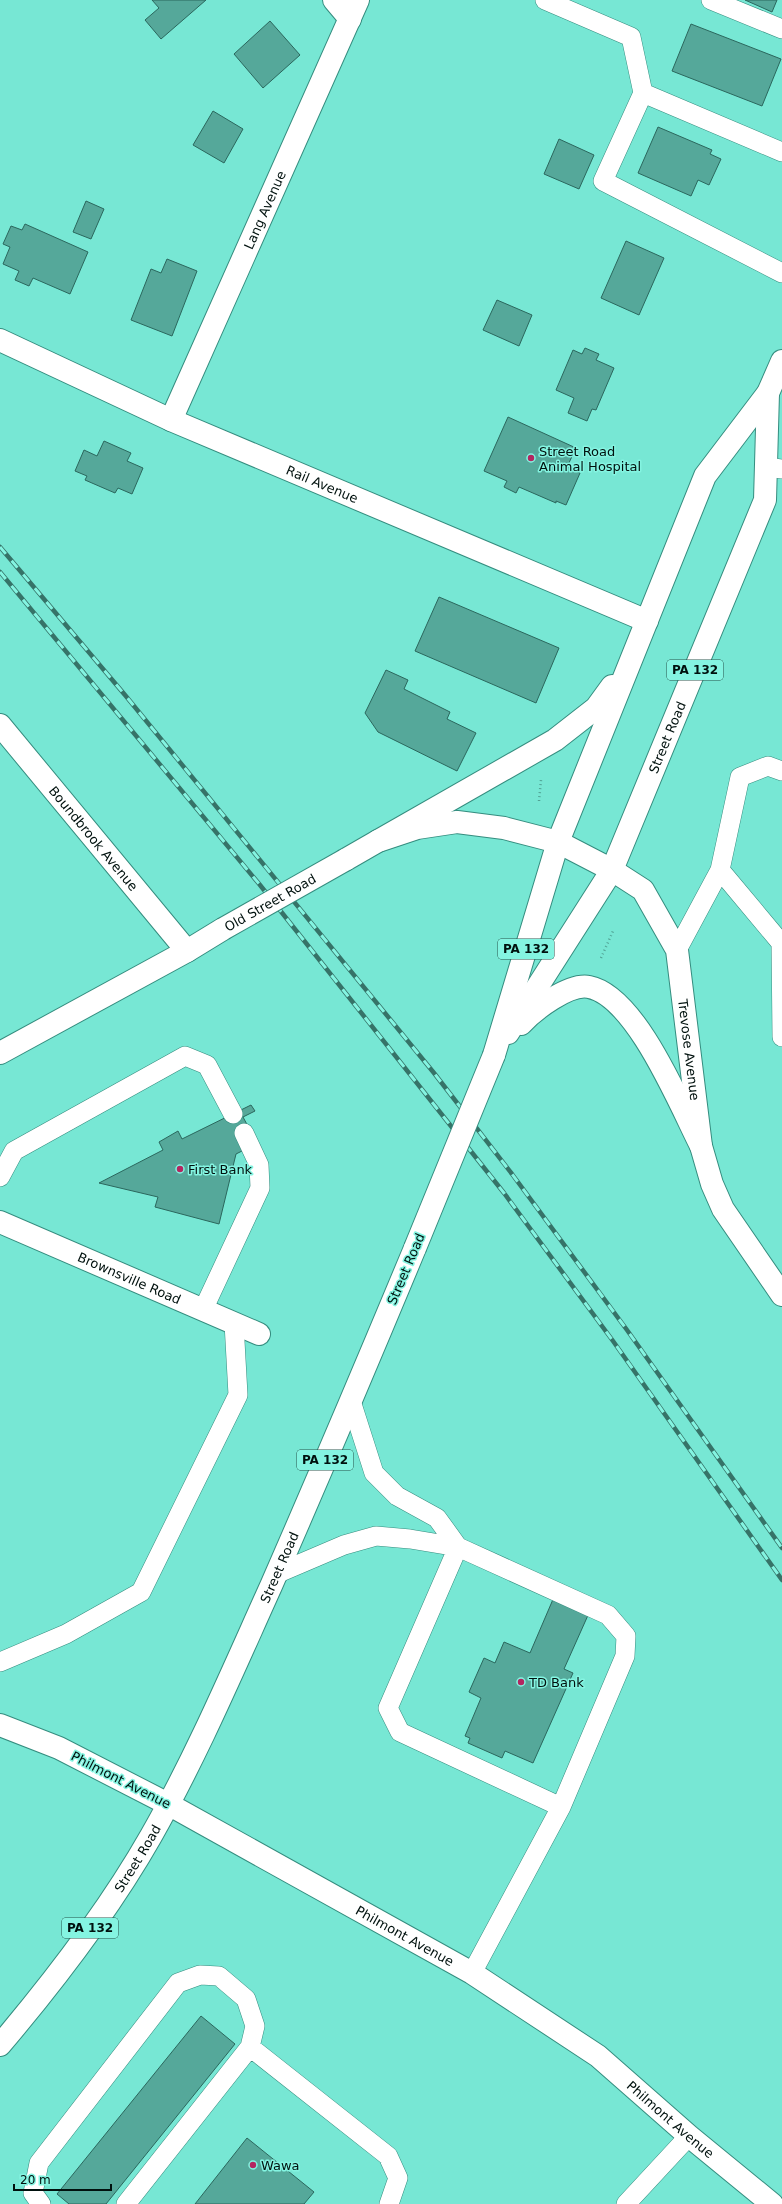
<svg xmlns="http://www.w3.org/2000/svg" width="782" height="2204" font-family="'DejaVu Sans',sans-serif">
<rect width="100%" height="100%" fill="#77e7d4"/>
<path fill="#55a89a" stroke="#2b675d" d="M152,0H206L161,39L145,20L159,8Z
M745,0H777L772,12Z
M270,21L300,55L263,88L234,54Z
M691,24L781,59L762,106L672,71Z
M213,111L243,129L224,163L193,145Z
M658,127L712,150L710,154L721,159L709,185L698,180L691,196L638,173Z
M559,139L594,155L579,189L544,174Z
M86,201L104,209L91,239L73,232Z
M25,224L88,252L70,294L33,278L29,286L15,280L19,271L3,264L10,247L3,244L11,226L22,230Z
M626,241L664,258L639,315L601,298Z
M167,259L197,271L172,336L131,320L151,269L161,273Z
M497,300L532,315L519,346L483,330Z
M585,348L599,354L596,360L614,368L596,410L592,409L587,421L568,413L574,398L556,390L573,350L582,354Z
M508,417L576,448L567,467L580,473L566,505L556,501V503L519,487L516,493L504,487L507,481L484,471Z
M104,441L131,453L127,461L143,468L132,494L118,488L115,493L85,480L87,476L75,471L84,450L97,456Z
M439,597L559,648L536,703L415,651Z
M386,670L408,680L404,689L450,712L447,719L476,733L457,771L378,732L365,713Z
M251,1105L255,1111L243,1117L250,1130L244,1150L236,1154L219,1224L155,1207L158,1197L99,1183L163,1150L159,1142L178,1131L182,1139Z
M554,1597L589,1613L564,1669L573,1673L533,1763L505,1751L502,1758L468,1743L470,1738L465,1736L481,1698L469,1692L484,1658L495,1663L504,1642L530,1653Z
M201,2016L235,2044L106,2204H69L57,2194Z
M247,2138L314,2192L304,2204H195Z"/>
<g fill="none" stroke-linecap="round" stroke-linejoin="round">
<defs>
<path id="lane" d="M545,0L631,37L643,93L782,152
M711,0L782,29
M643,93L603,181L782,273
M766,467L782,469
M720,870L781,943L782,1037
M677,950L720,870L740,777L768,766L782,771
M0,1177L14,1151L185,1056L207,1065L233,1114
M203,1310L260,1188L259,1165L244,1133
M351,1401L374,1473L397,1496L437,1518L458,1547
M458,1547L388,1708L400,1732L561,1807
M276,1574L344,1545L376,1536L410,1539L458,1547L608,1615L626,1636L625,1656L561,1807L472,1973
M0,1662L66,1634L141,1592L238,1395L234,1323
M250,2047L388,2156L398,2178L389,2204
M41,2204L33,2193L39,2163L178,1983L200,1975L219,1976L246,1999L255,2026L250,2047L126,2204
M626,2204L689,2136"/>
<g id="street">
<path d="M334,0L350,19"/>
<path id="s1" d="M0,340L171,420L647,621"/>
<path id="s2" d="M171,420L358,0"/>
<path id="s3" d="M0,725L187,951"/>
<path id="s4" d="M0,1222L259,1334"/>
<path d="M0,1725L59,1748L168,1804"/>
</g>
<g id="secondary">
<path id="s5" d="M345,860L378,841L417,828L457,822L504,828L558,842L612,870L643,890L677,950L701,1146L712,1184L723,1209L782,1295"/>
<path d="M0,1053L187,951L223,929"/>
<path id="s6" d="M168,1804L472,1973L598,2056L689,2136L772,2204"/>
</g>
<g id="primary">
<path d="M378,841L555,740L596,708L612,686"/>
<path d="M521,1024C534,1010 569,983 589,987C636,996 680,1105 701,1146"/>
<path id="s7" d="M508,1033L612,870L765,500L768,393"/>
<path d="M494,1055L558,842L705,476L768,393L782,361"/>
<path id="s8" d="M0,2045C55,1980 109,1910 151,1836C197,1755 233,1670 271,1586C320,1474 368,1361 415,1248"/>
</g>
</defs>
<use href="#lane" stroke="#358d7f" stroke-width="20"/>
<use href="#street" stroke="#358d7f" stroke-width="24"/>
<use href="#secondary" stroke="#358d7f" stroke-width="24"/>
<use href="#primary" stroke="#358d7f" stroke-width="24"/>
<path stroke="#51a395" stroke-width="2.5" stroke-dasharray="1 3" stroke-linecap="butt" d="M539,801L541,780
M601,958L613,931"/>
<use href="#lane" stroke="#fff" stroke-width="19"/>
<use href="#street" stroke="#fff" stroke-width="22"/>
<use href="#secondary" stroke="#fff" stroke-width="22"/>
<use href="#primary" stroke="#fff" stroke-width="22"/>
<defs>
<path id="rail" d="M0,547L125,695L434,1073L512,1174L627,1330L782,1548
M0,572L260,885L504,1193L613,1341L782,1580"/>
</defs>
<use href="#rail" stroke="#367368" stroke-width="4.5"/>
<use href="#rail" stroke="#84f4e1" stroke-width="3" stroke-dasharray="9" stroke-linecap="butt"/>
<defs>
<g id="secondary-bridge">
<path id="s9" d="M223,929L345,860"/>
</g>
<path id="primary-bridge" d="M415,1248L494,1055"/>
</defs>
<use href="#secondary-bridge" stroke="#358d7f" stroke-width="24" stroke-linecap="butt"/>
<use href="#primary-bridge" stroke="#358d7f" stroke-width="24" stroke-linecap="butt"/>
<use href="#secondary-bridge" stroke="#fff" stroke-width="22"/>
<use href="#primary-bridge" stroke="#fff" stroke-width="22"/>
</g>
<g fill="#b32660" stroke="#84f4e1" stroke-width="1.5">
<circle cx="531" cy="458" r="4"/>
<circle cx="180" cy="1169" r="4"/>
<circle cx="521" cy="1682" r="4"/>
<circle cx="253" cy="2165" r="4"/>
</g>
<g text-anchor="middle" dominant-baseline="central" stroke-width="3" stroke-linejoin="round" paint-order="stroke">
<g fill="#84f4e1" stroke="#28554d" stroke-width="1">
<rect x="667" y="660" width="56" height="20" rx="3"/>
<rect x="498" y="939" width="56" height="20" rx="3"/>
<rect x="297" y="1450" width="56" height="20" rx="3"/>
<rect x="62" y="1918" width="56" height="20" rx="3"/>
</g>
<g font-size="12" font-weight="bold" fill="#00110e">
<text x="695" y="670">PA 132</text>
<text x="526" y="949">PA 132</text>
<text x="325" y="1460">PA 132</text>
<text x="90" y="1928">PA 132</text>
</g>
<g font-size="13" fill="#00110e" stroke="#84f4e1">
<text stroke="none"><textPath href="#s2" startOffset="230">Lang Avenue</textPath></text>
<text stroke="none"><textPath href="#s1" startOffset="353">Rail Avenue</textPath></text>
<text stroke="none"><textPath href="#s7" startOffset="337">Street Road</textPath></text>
<text stroke="none"><textPath href="#s3" startOffset="147">Boundbrook Avenue</textPath></text>
<text stroke="none"><textPath href="#s9" startOffset="54">Old Street Road</textPath></text>
<text stroke="none"><textPath href="#s5" startOffset="490">Trevose Avenue</textPath></text>
<text transform="translate(406 1269) rotate(-67)">Street Road</text>
<text stroke="none"><textPath href="#s4" startOffset="141">Brownsville Road</textPath></text>
<text stroke="none"><textPath href="#s8" startOffset="556">Street Road</textPath></text>
<text transform="translate(121 1780) rotate(27)">Philmont Avenue</text>
<text stroke="none"><textPath href="#s8" startOffset="232">Street Road</textPath></text>
<text stroke="none"><textPath href="#s6" startOffset="271">Philmont Avenue</textPath></text>
<text stroke="none"><textPath href="#s6" startOffset="595">Philmont Avenue</textPath></text>
</g>
<g font-size="13" fill="#00110e" stroke="#84f4e1" text-anchor="start">
<text x="539" y="451">Street Road<tspan x="539" dy="15">Animal Hospital</tspan></text>
<text x="188" y="1169">First Bank</text>
<text x="529" y="1682">TD Bank</text>
<text x="261" y="2165">Wawa</text>
</g>
</g>
<path d="M14 2184v6h97v-6" fill="none" stroke="#00110e" stroke-width="2"/>
<text x="20" y="2184" font-size="12" fill="#00110e" stroke="#84f4e1" stroke-width="3" paint-order="stroke">20 m</text>
</svg>
